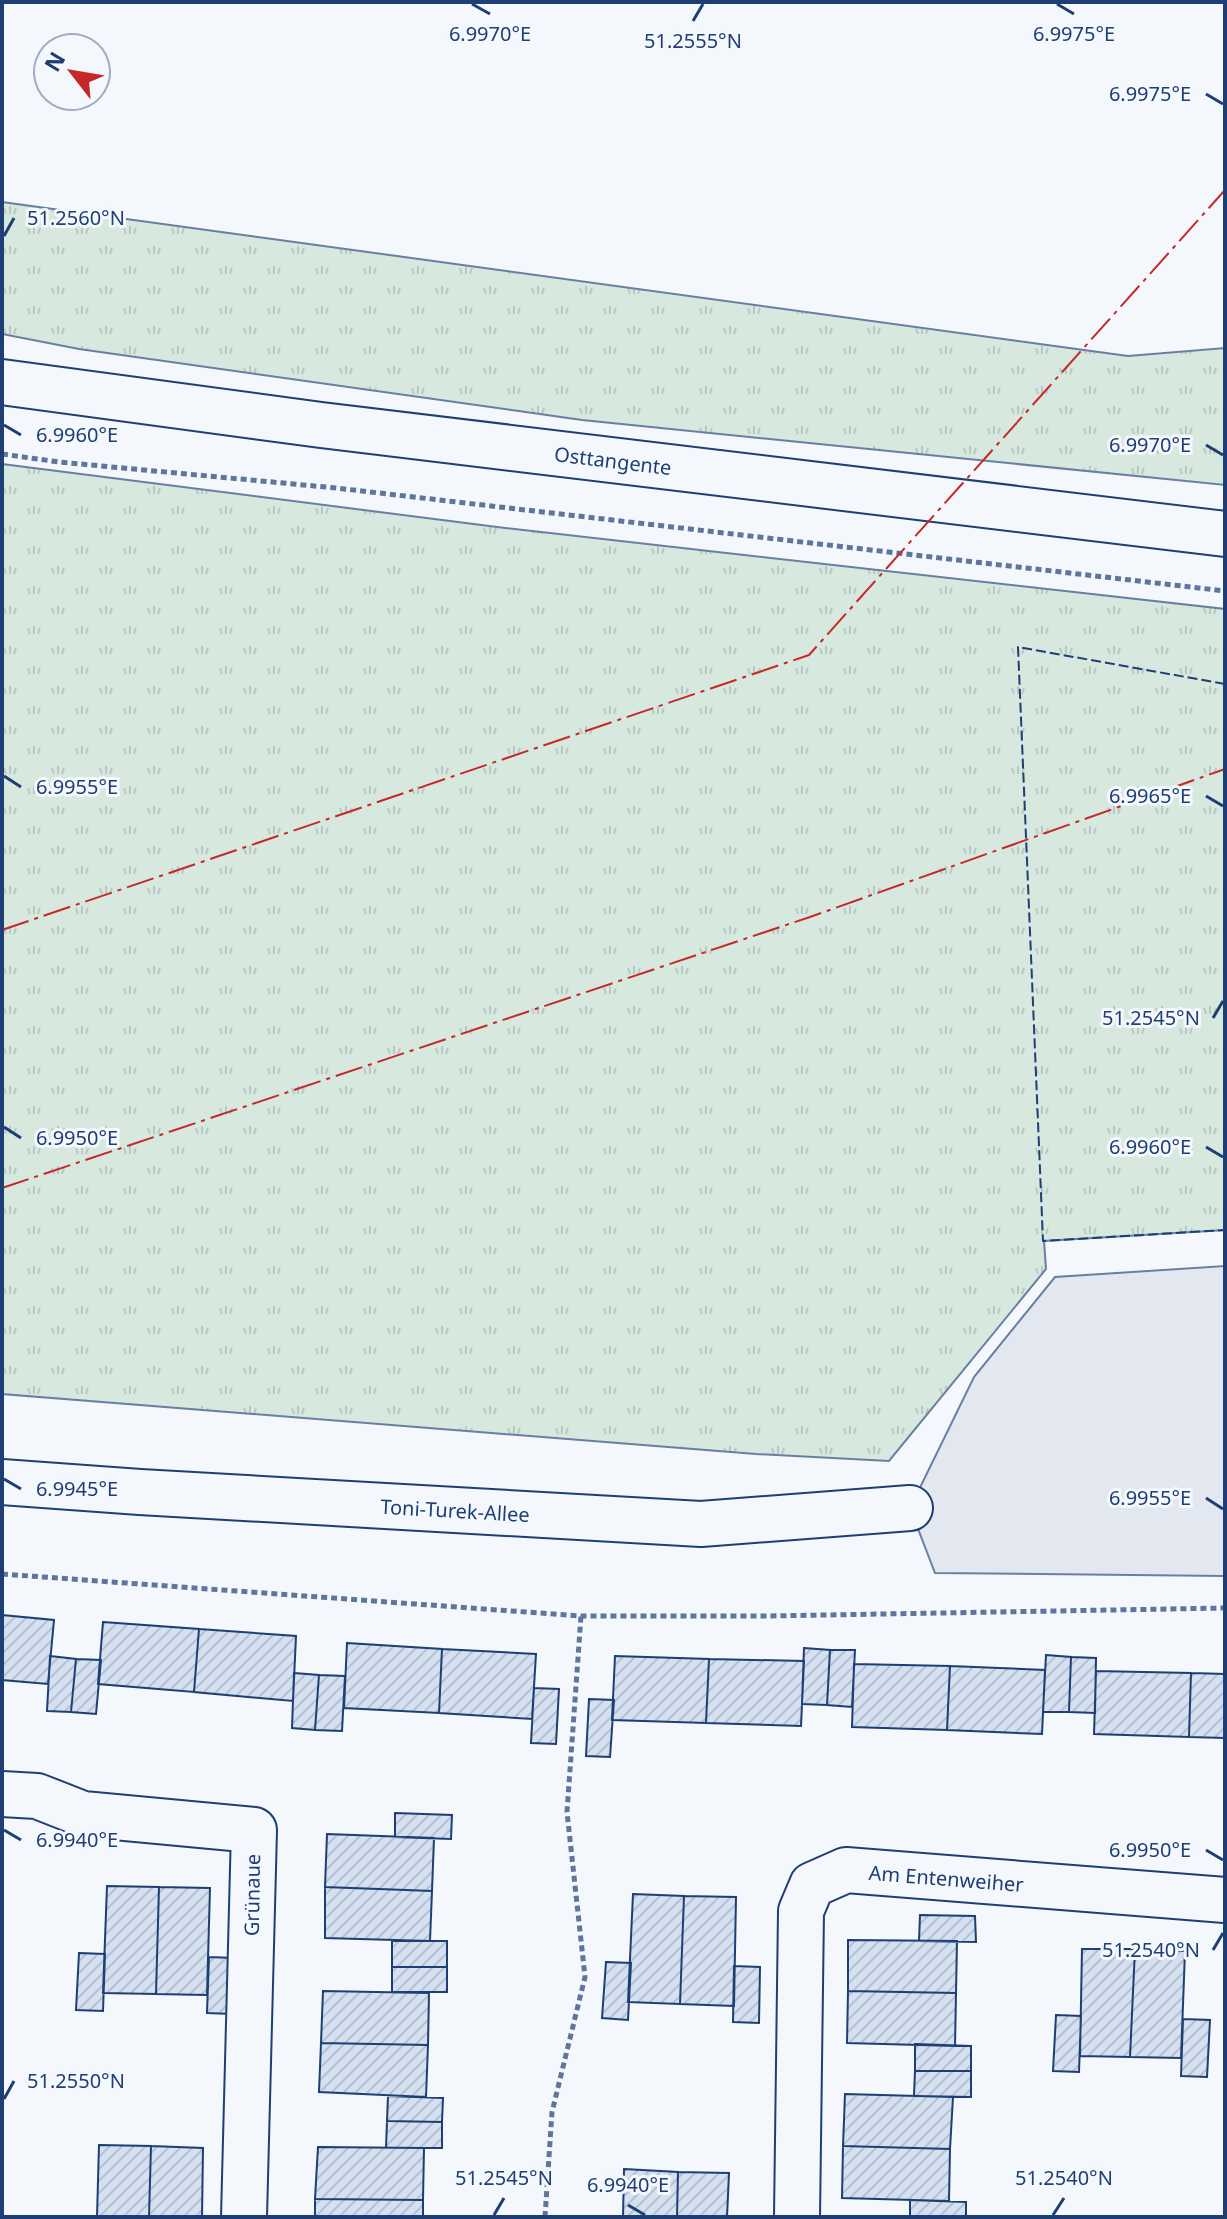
<svg xmlns="http://www.w3.org/2000/svg" width="1227" height="2219" font-family="'Noto Sans',sans-serif">
<defs>
<pattern id="grass-tufts" width="24" height="20" patternUnits="userSpaceOnUse" patternTransform="scale(2)"><rect width="24" height="20" fill="#d7e8df"/><path d="M3 7l-1-3M5 7V3M7 7l1-3M15 17l-1-3M17 17v-4M19 17l1-3" fill="none" stroke="#b8c8c3"/></pattern>
<pattern id="building-hatch" width="6" height="6" patternUnits="userSpaceOnUse" patternTransform="scale(2)"><rect width="6" height="6" fill="#d5e0f0"/><path d="M-1 1l2-2M0 6l6-6M5 7l2-2" fill="none" stroke="#b6c1d1"/></pattern>
</defs>
<rect width="100%" height="100%" fill="#f4f7fb"/>
<path fill="url(#grass-tufts)" stroke="#687fa3" stroke-width="2" d="M2,202L1128,356L1225,348V485L582,420L79,349L2,334Z
M2,464L505,528L1225,609V1230L1044,1241L1046,1269L889,1461L756,1454L2,1394Z"/>
<path fill="#e3e8f0" stroke="#687fa3" stroke-width="2" d="M1225,1266V1576L935,1573L910,1508L974,1377L1055,1277Z"/>
<path fill="url(#building-hatch)" stroke="#1d3f73" stroke-width="2" d="M2,1615L54,1620L48,1684L2,1680Z
M103,1622L199,1629L194,1692L98,1684Z
M199,1629L296,1636L293,1701L194,1692Z
M347,1643L442,1649L439,1713L344,1708Z
M804,1648L830,1650L827,1705L802,1704Z
M442,1649L536,1654L532,1719L439,1713Z
M830,1650H855L852,1707L827,1705Z
M1046,1655L1071,1657L1069,1712H1043Z
M50,1656L76,1659L71,1712L47,1711Z
M615,1656L709,1659L706,1723L612,1720Z
M1071,1657L1096,1658L1095,1713L1069,1712Z
M76,1659L101,1660L96,1714L71,1712Z
M709,1659L804,1661L801,1726L706,1723Z
M854,1664L950,1666L947,1730L852,1727Z
M950,1666L1045,1670L1042,1734L947,1730Z
M1096,1671L1191,1673L1189,1737L1094,1734Z
M294,1673L319,1675L315,1730L292,1728Z
M1191,1673L1225,1674V1738L1189,1737Z
M319,1675L345,1676L342,1731L315,1730Z
M534,1688L559,1689L556,1744L531,1743Z
M589,1699L614,1700L610,1757L586,1756Z
M395,1813L452,1815L451,1839L395,1837Z
M327,1834L434,1838L432,1891L325,1887Z
M107,1886L159,1887L156,1994L103,1993Z
M159,1887L210,1888L207,1995L156,1994Z
M325,1887L432,1891L430,1941L325,1938Z
M633,1894L684,1896L680,2004L628,2002Z
M684,1896L736,1897L734,2006L680,2004Z
M920,1915L975,1916L976,1942L919,1941Z
M848,1940L957,1941L956,1993L848,1991Z
M392,1941H447V1967H392Z
M1082,1949H1135L1130,2057L1080,2056Z
M1135,1949L1185,1951L1181,2058L1130,2057Z
M79,1953L105,1954L103,2011L76,2010Z
M209,1957L234,1958L232,2014L207,2013Z
M606,1962L631,1963L628,2020L602,2018Z
M734,1966L760,1967L759,2023L733,2022Z
M392,1967H447V1992H392Z
M323,1991L429,1993L428,2045L321,2043Z
M848,1991L956,1993L955,2046L847,2043Z
M1056,2015L1081,2016L1079,2072L1053,2071Z
M1183,2019L1210,2020L1207,2077L1181,2076Z
M321,2043L428,2045L426,2097L319,2092Z
M915,2044L971,2046V2071H915Z
M915,2071H971V2097L914,2096Z
M845,2094L953,2097L950,2149L843,2146Z
M388,2096L443,2098L442,2122L387,2121Z
M387,2121L442,2122V2148H386Z
M99,2145L151,2146L149,2217H97Z
M151,2146L203,2148L202,2217H149Z
M843,2146L950,2149L949,2201L842,2198Z
M318,2147L424,2148L423,2200L315,2199Z
M624,2169L678,2172L677,2217H623Z
M678,2172L729,2173L727,2217H677Z
M315,2199L423,2200V2217H315Z
M910,2200L966,2202V2217H910Z"/>
<g fill="none" stroke-linecap="round" stroke-linejoin="round">
<defs>
<g id="minor">
<path id="s1" d="M2,1482L140,1492L701,1524L910,1508"/>
<path d="M2,1794L37,1796L83,1814L254,1830L244,2217"/>
<path id="s2" d="M797,2217L801,1911L812,1885L846,1870L1225,1900"/>
</g>
<g id="secondary">
<path id="s3" d="M2,382L321,425L1225,534"/>
</g>
</defs>
<use href="#minor" stroke="#1d3f73" stroke-width="48"/>
<use href="#secondary" stroke="#1d3f73" stroke-width="48"/>
<path stroke="#5e769c" stroke-width="5" stroke-dasharray="6 4" stroke-linecap="butt" d="M2,454L59,462L336,488L1225,591
M2,1574L581,1616H768L1225,1608
M545,2217L552,2112L585,1977L567,1812L581,1616"/>
<use href="#minor" stroke="#f4f7fb" stroke-width="44"/>
<use href="#secondary" stroke="#f4f7fb" stroke-width="44"/>
<path stroke="#1d3f73" stroke-width="2" stroke-dasharray="10 4" stroke-linecap="butt" d="M1225,684L1018,647L1043,1241L1225,1230"/>
<path stroke="#c62828" stroke-width="2" stroke-dasharray="28 6 4 6" stroke-linecap="butt" d="M2,930L809,655L1225,190
M2,1188L810,917L1225,769"/>
</g>
<path fill="none" stroke="#1d3f73" stroke-width="3" d="M472,4L490,14M1057,4L1074,14M693,21L703,4M1206,94L1223,104M4,236L14,218M4,425L21,435M1206,445L1223,455M4,776L21,787M1206,796L1223,806M1213,1018L1223,1001M4,1127L21,1138M1206,1147L1223,1157M4,1479L21,1489M1206,1498L1223,1509M4,1830L21,1840M1206,1850L1223,1860M1213,1950L1223,1933M4,2099L14,2081M628,2205L645,2215M494,2215L504,2198M1053,2215L1064,2198"/>
<g text-anchor="middle" dominant-baseline="central" stroke-width="6" stroke-linejoin="round" paint-order="stroke">
<g font-size="20" fill="#1d3f73" stroke="#f4f7fb">
<text stroke="none"><textPath href="#s3" startOffset="616">Osttangente</textPath></text>
<text stroke="none"><textPath href="#s1" startOffset="454">Toni-Turek-Allee</textPath></text>
<text stroke="none"><textPath href="#s2" startOffset="472">Am Entenweiher</textPath></text>
<text transform="translate(252 1895) rotate(-89)">Grünaue</text>
</g>
</g>
<g font-size="20" text-anchor="middle" fill="#1d3f73" stroke="#f4f7fb" stroke-width="6" stroke-linejoin="round" paint-order="stroke">
<text x="490" y="41">6.9970°E</text>
<text x="1074" y="41">6.9975°E</text>
<text x="693" y="48">51.2555°N</text>
<text x="1150" y="101">6.9975°E</text>
<text x="76" y="225">51.2560°N</text>
<text x="77" y="442">6.9960°E</text>
<text x="1150" y="452">6.9970°E</text>
<text x="77" y="794">6.9955°E</text>
<text x="1150" y="803">6.9965°E</text>
<text x="1151" y="1025">51.2545°N</text>
<text x="77" y="1145">6.9950°E</text>
<text x="1150" y="1154">6.9960°E</text>
<text x="77" y="1496">6.9945°E</text>
<text x="1150" y="1505">6.9955°E</text>
<text x="77" y="1847">6.9940°E</text>
<text x="1150" y="1857">6.9950°E</text>
<text x="1151" y="1957">51.2540°N</text>
<text x="76" y="2088">51.2550°N</text>
<text x="504" y="2185">51.2545°N</text>
<text x="1064" y="2185">51.2540°N</text>
<text x="628" y="2192">6.9940°E</text>
</g>
<rect width="1227" height="2219" fill="none" stroke="#1d3f73" stroke-width="8"/>
<g transform="translate(72 72) rotate(301)"><circle r="38" fill="#f4f7fb" stroke="#9eadc5" stroke-width="2"/>
<path d="M0-6L14 30L0 20L-14 30Z" fill="#c62828"/>
<text y="-12" font-size="22" font-weight="bold" text-anchor="middle" fill="#1d3f73">N</text>
</g>
</svg>
